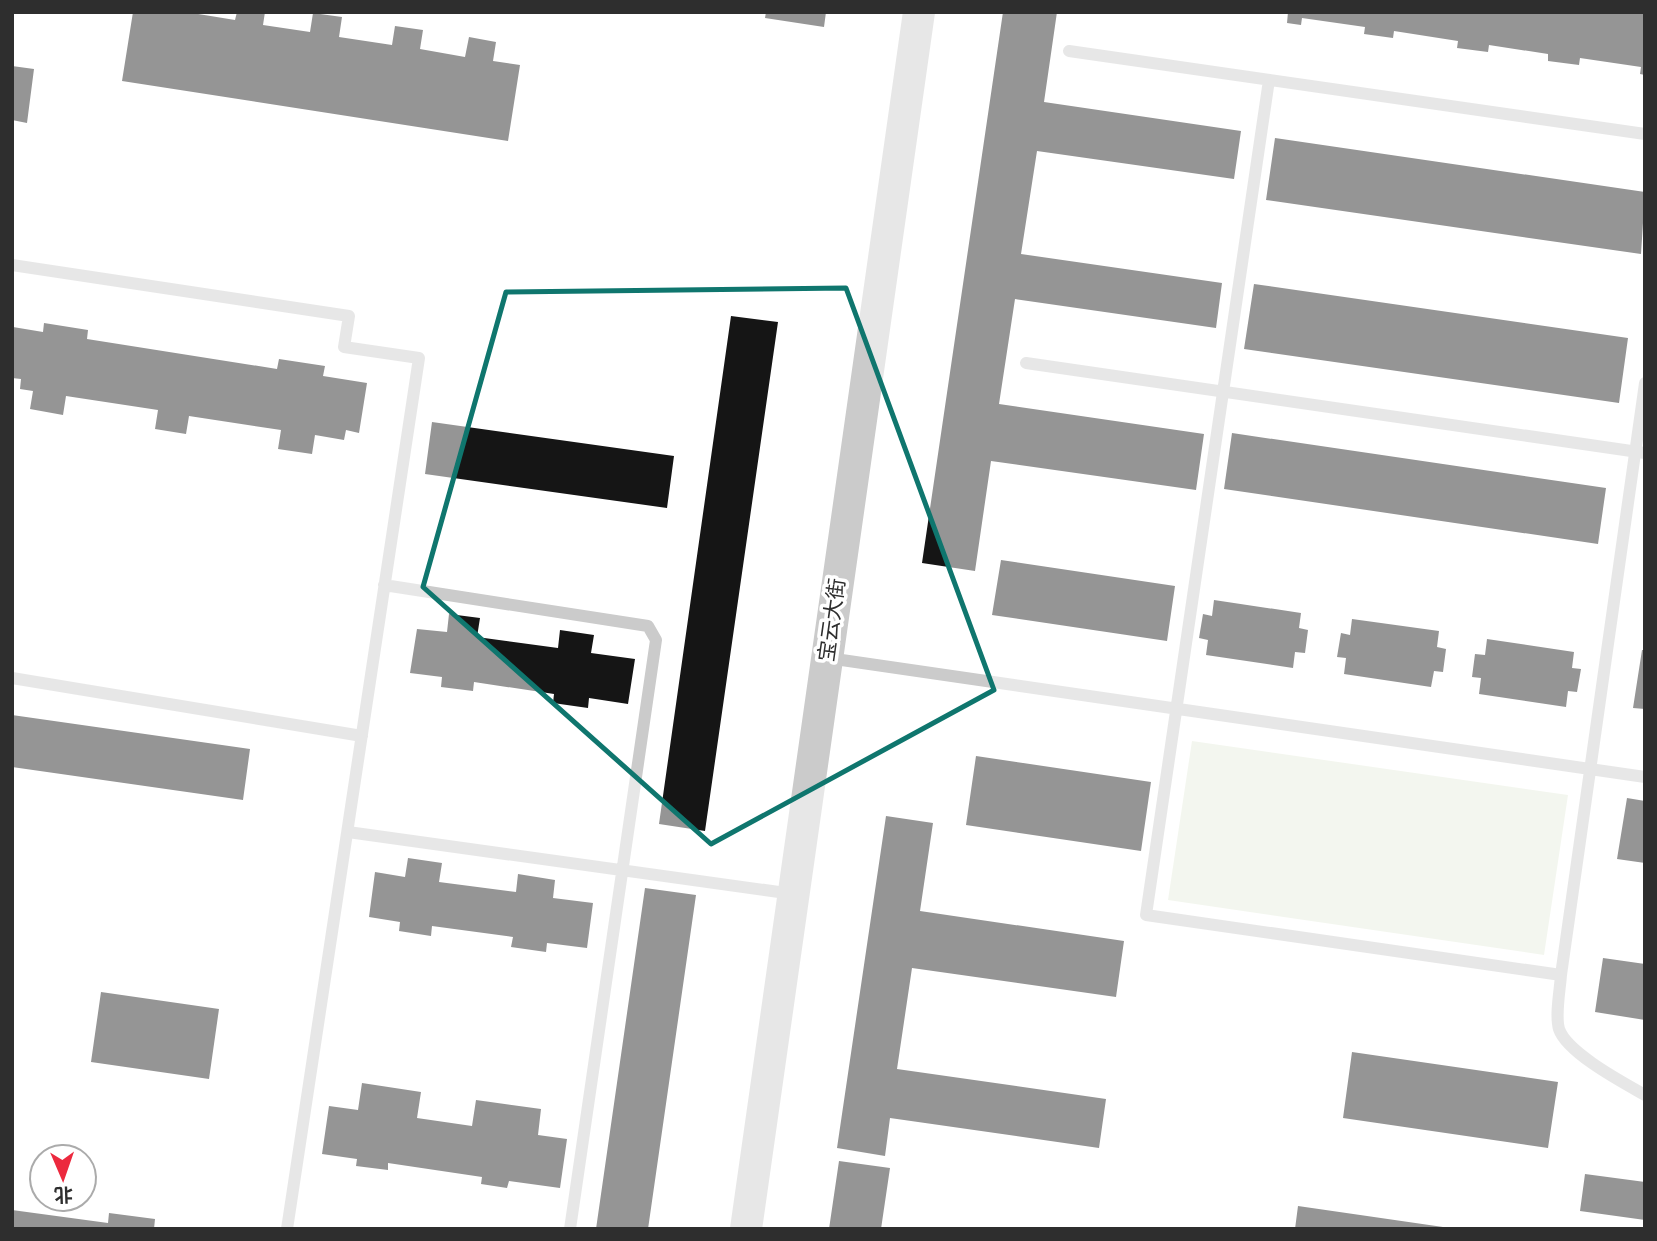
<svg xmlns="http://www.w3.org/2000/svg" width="1657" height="1241" font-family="Signika,'Noto Sans SC',sans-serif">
<rect width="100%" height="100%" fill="#fff"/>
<path fill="#e5ecdb" d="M1192,741L1568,795L1544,955L1168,900Z"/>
<path fill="#151515" d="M133,12H186L235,20L237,12H265L263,25L310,32L313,13L342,17L339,37L392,45L395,26L423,30L420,49L465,57L469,37L496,42L493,61L520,65L508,141L122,81Z
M766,12H826L824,27L765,18Z
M1003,12H1057L1044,102L1241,131L1234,179L1037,151L1021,254L1222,283L1216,328L1015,299L999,404L1204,434L1196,490L991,461L975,571L922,563Z
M1288,12H1645V75L1640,74L1641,67L1580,58L1579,65L1548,61V54L1489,45L1488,52L1457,48L1458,41L1394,31L1393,38L1364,34L1365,27L1302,18L1301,25L1287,23Z
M12,66L34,69L27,123L12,120Z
M1275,138L1645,192L1641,254L1266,200Z
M1254,284L1628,338L1619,403L1244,349Z
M731,316L778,322L705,831L659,824Z
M44,323L88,330L87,339L277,369L279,359L325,366L323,376L367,383L359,433L346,430L344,440L315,435L312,454L278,449L281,430L189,416L186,434L155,429L158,410L66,396L63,415L30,409L33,391L20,389L21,379L12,378L13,327L43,332Z
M432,422L674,456L667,508L425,474Z
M1232,433L1606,488L1598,544L1224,489Z
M1001,560L1175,586L1167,641L992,615Z
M1214,600L1301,613L1299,628L1308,630L1305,653L1295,652L1293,668L1206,655L1208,640L1199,638L1203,614L1212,616Z
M449,614L480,618L477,637L558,648L560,630L594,635L591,653L635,659L628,704L589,698L588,708L553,703L554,694L474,682L473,691L441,687L442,677L410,673L417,629L447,632Z
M1352,619L1439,631L1437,647L1446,649L1443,672L1434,671L1431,687L1344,674L1346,658L1337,657L1341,633L1350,635Z
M1487,639L1574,652L1572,668L1581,669L1577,692L1568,691L1566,707L1479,694L1481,678L1472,677L1475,654L1485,655Z
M1642,650H1645V709L1633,708Z
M12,715L250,749L243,800L12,767Z
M976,756L1151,782L1141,851L966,825Z
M1627,798L1645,801V863L1617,859Z
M886,816L933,823L920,911L1124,941L1116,997L912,968L897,1069L1106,1099L1099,1148L890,1118L885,1156L837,1148Z
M408,858L442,863L439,882L516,892L518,874L555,880L553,898L593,903L587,948L547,943L546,952L511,947L513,937L432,926L431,936L399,931L400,922L369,917L375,872L405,877Z
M645,888L696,895L648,1229H596Z
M1603,958L1645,964V1020L1595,1012Z
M101,992L219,1009L209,1079L91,1062Z
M1352,1052L1558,1082L1548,1148L1343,1118Z
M362,1083L421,1092L417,1118L472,1126L476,1100L541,1109L538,1135L567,1139L560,1188L509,1181L507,1188L481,1184L482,1177L388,1163V1170L356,1166L357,1159L322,1154L329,1106L358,1110Z
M839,1161L890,1168L881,1229H829Z
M1585,1174L1645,1182V1220L1580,1211Z
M1298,1206L1443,1227V1229H1295Z
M12,1210L108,1223L109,1213L155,1219L154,1229H12Z"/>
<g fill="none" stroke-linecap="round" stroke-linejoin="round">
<path stroke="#cbcbcb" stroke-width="12" d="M1069,51L1645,134
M1269,80L1146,915L1561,975
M12,265L349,316L344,347L419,358L287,1229
M1026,363L1645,453
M1645,383L1561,975C1560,990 1555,1015 1559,1029C1567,1053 1624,1083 1645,1095
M384,585L648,626L656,640L570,1229
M828,658L1645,777
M12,678L362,736
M348,832L793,894"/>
<path stroke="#cbcbcb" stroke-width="32" d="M746,1229L919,12"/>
</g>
<path d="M0 0H1657V1241H0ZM846,288L994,690L711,844L423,587L506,292Z" fill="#fff" fill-opacity=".55" fill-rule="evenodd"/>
<path fill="none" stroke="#0f766e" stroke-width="5" stroke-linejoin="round" d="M846,288L994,690L711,844L423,587L506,292Z"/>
<g text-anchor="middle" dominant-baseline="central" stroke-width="7" stroke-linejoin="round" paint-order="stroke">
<g font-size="21" fill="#2e2e2e" stroke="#fff">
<text transform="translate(832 620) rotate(-82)">宝云大街</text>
</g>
</g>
<rect width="1657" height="1241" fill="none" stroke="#2e2e2e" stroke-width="28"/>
<g transform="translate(63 1178) rotate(178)"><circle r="33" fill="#ffffff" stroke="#ababab" stroke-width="2"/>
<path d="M0-5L12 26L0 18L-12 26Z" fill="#ec293e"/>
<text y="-10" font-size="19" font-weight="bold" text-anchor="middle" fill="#2e2e2e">北</text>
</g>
</svg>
